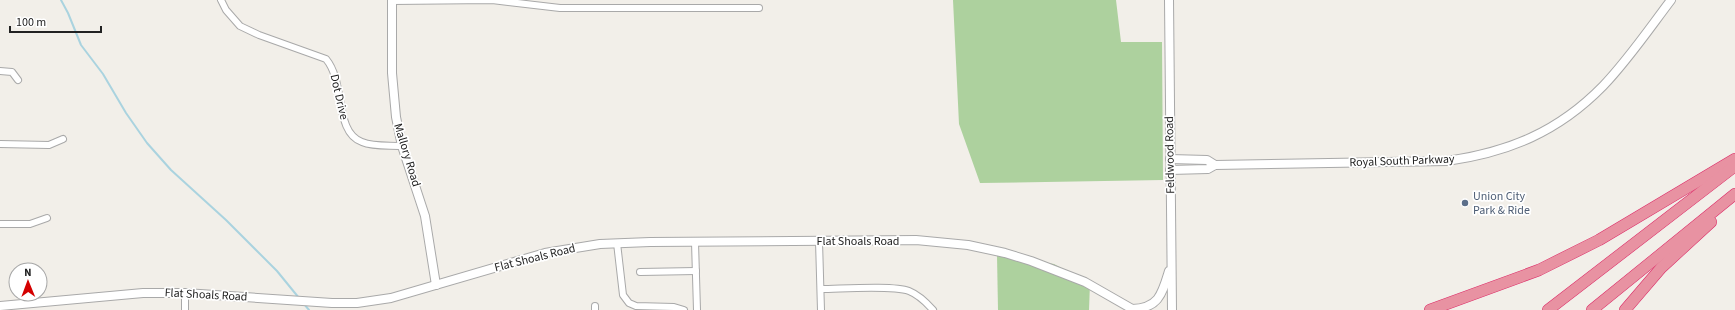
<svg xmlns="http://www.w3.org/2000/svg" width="1735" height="310" viewBox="0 0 1735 310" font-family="'Source Sans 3',sans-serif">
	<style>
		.forest { fill: #add19e }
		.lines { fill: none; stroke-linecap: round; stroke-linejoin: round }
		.stream { stroke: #aad3df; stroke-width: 2 }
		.minor-casing { stroke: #a9a9a9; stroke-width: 8 }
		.tertiary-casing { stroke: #a9a9a9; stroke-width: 10 }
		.motorway-casing { stroke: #dc2a67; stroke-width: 12 }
		.minor { stroke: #fff; stroke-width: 6 }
		.tertiary { stroke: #fff; stroke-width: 8 }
		.motorway { stroke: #e892a2; stroke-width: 11 }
		.service-dot { fill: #5c6f8a; stroke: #fff; stroke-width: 1.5 }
		.labels { text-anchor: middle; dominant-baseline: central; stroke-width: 3.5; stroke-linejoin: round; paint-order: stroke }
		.street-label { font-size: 12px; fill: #222; stroke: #fff }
		.service-label { font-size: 12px; fill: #4e5e75; stroke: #fff; text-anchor: start }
	</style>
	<rect width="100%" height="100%" fill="#f2efe9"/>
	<g class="forest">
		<path d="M953,0H1116L1121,42H1162L1163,180L980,183L959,124Z"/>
		<path d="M997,255L1054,264L1090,283L1089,310H998Z"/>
	</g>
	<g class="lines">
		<g class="stream">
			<path d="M61,0L68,13L81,45L103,74L126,113L147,143L171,170L226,220L277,271L299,298"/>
			<path d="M304,304L309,310"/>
		</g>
		<defs>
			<g id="minor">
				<path d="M221,0L226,10L240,26L259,35L326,59C346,83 334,132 362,142C374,147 389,145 402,146"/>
				<path d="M392,1L492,0L560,8H759"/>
				<path d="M0,71L12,72L18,80"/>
				<path d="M0,144L49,145L63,139"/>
				<path d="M0,224H30L47,218"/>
				<path d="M819,241L821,310"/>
				<path d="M695,242L697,310"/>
				<path d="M617,243L623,295L629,303L636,306L674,307L684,310"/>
				<path d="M640,272L696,271"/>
				<path d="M821,289C840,289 893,285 909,291C919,295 926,302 933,310"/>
				<path d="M595,306V310"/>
				<path d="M185,310V293"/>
			</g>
			<g id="tertiary">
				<path d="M392,0V73L396,117L402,146L425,216L436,285"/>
				<path d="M1169,0L1172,310"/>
				<path d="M1170,159L1207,160L1215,165"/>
				<path d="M1170,170L1208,169L1215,165L1447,161C1509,152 1558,132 1603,86C1628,60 1649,29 1671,0"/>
				<path d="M0,306L143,293H185L332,303H357L391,298L545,253L600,244L650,242L916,240L968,245L1005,253L1031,261L1085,282L1134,310"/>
				<path d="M1132,309C1159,308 1162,294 1169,271"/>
			</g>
			<g id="motorway">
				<path d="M1430,310L1539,270L1599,240L1735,159"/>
				<path d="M1548,310L1735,166"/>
				<path d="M1592,310L1735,194"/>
				<path d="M1625,310L1661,268L1711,222"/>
			</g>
		</defs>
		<use href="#minor" class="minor-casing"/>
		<use href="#tertiary" class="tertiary-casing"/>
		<use href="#motorway" class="motorway-casing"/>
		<use href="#minor" class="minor"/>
		<use href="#tertiary" class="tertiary"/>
		<use href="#motorway" class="motorway"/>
	</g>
	<circle class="service-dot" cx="1465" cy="203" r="4"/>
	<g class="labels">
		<g class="street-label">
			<text transform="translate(339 97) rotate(77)">Dot Drive</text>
			<text transform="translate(407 155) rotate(73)">Mallory Road</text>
			<text transform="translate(1170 155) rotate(-91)">Feldwood Road</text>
			<text transform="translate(1402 161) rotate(-2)">Royal South Parkway</text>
			<text x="858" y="241">Flat Shoals Road</text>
			<text transform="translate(535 258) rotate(-14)">Flat Shoals Road</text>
			<text transform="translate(206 295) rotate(3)">Flat Shoals Road</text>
		</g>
		<g class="service-label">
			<text x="1473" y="196">Union City<tspan x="1473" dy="14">Park &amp; Ride</tspan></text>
		</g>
	</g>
	<g transform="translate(28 282) rotate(359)"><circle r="19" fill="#ffffff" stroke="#a7a7a7"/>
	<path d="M0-3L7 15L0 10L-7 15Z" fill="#d40000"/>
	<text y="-6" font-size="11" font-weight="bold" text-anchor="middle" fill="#222222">N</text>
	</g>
	<path d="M10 26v6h91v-6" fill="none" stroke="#222222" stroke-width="2"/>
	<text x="16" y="26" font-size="12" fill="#222222" stroke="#ffffff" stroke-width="3" paint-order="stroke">100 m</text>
</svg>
